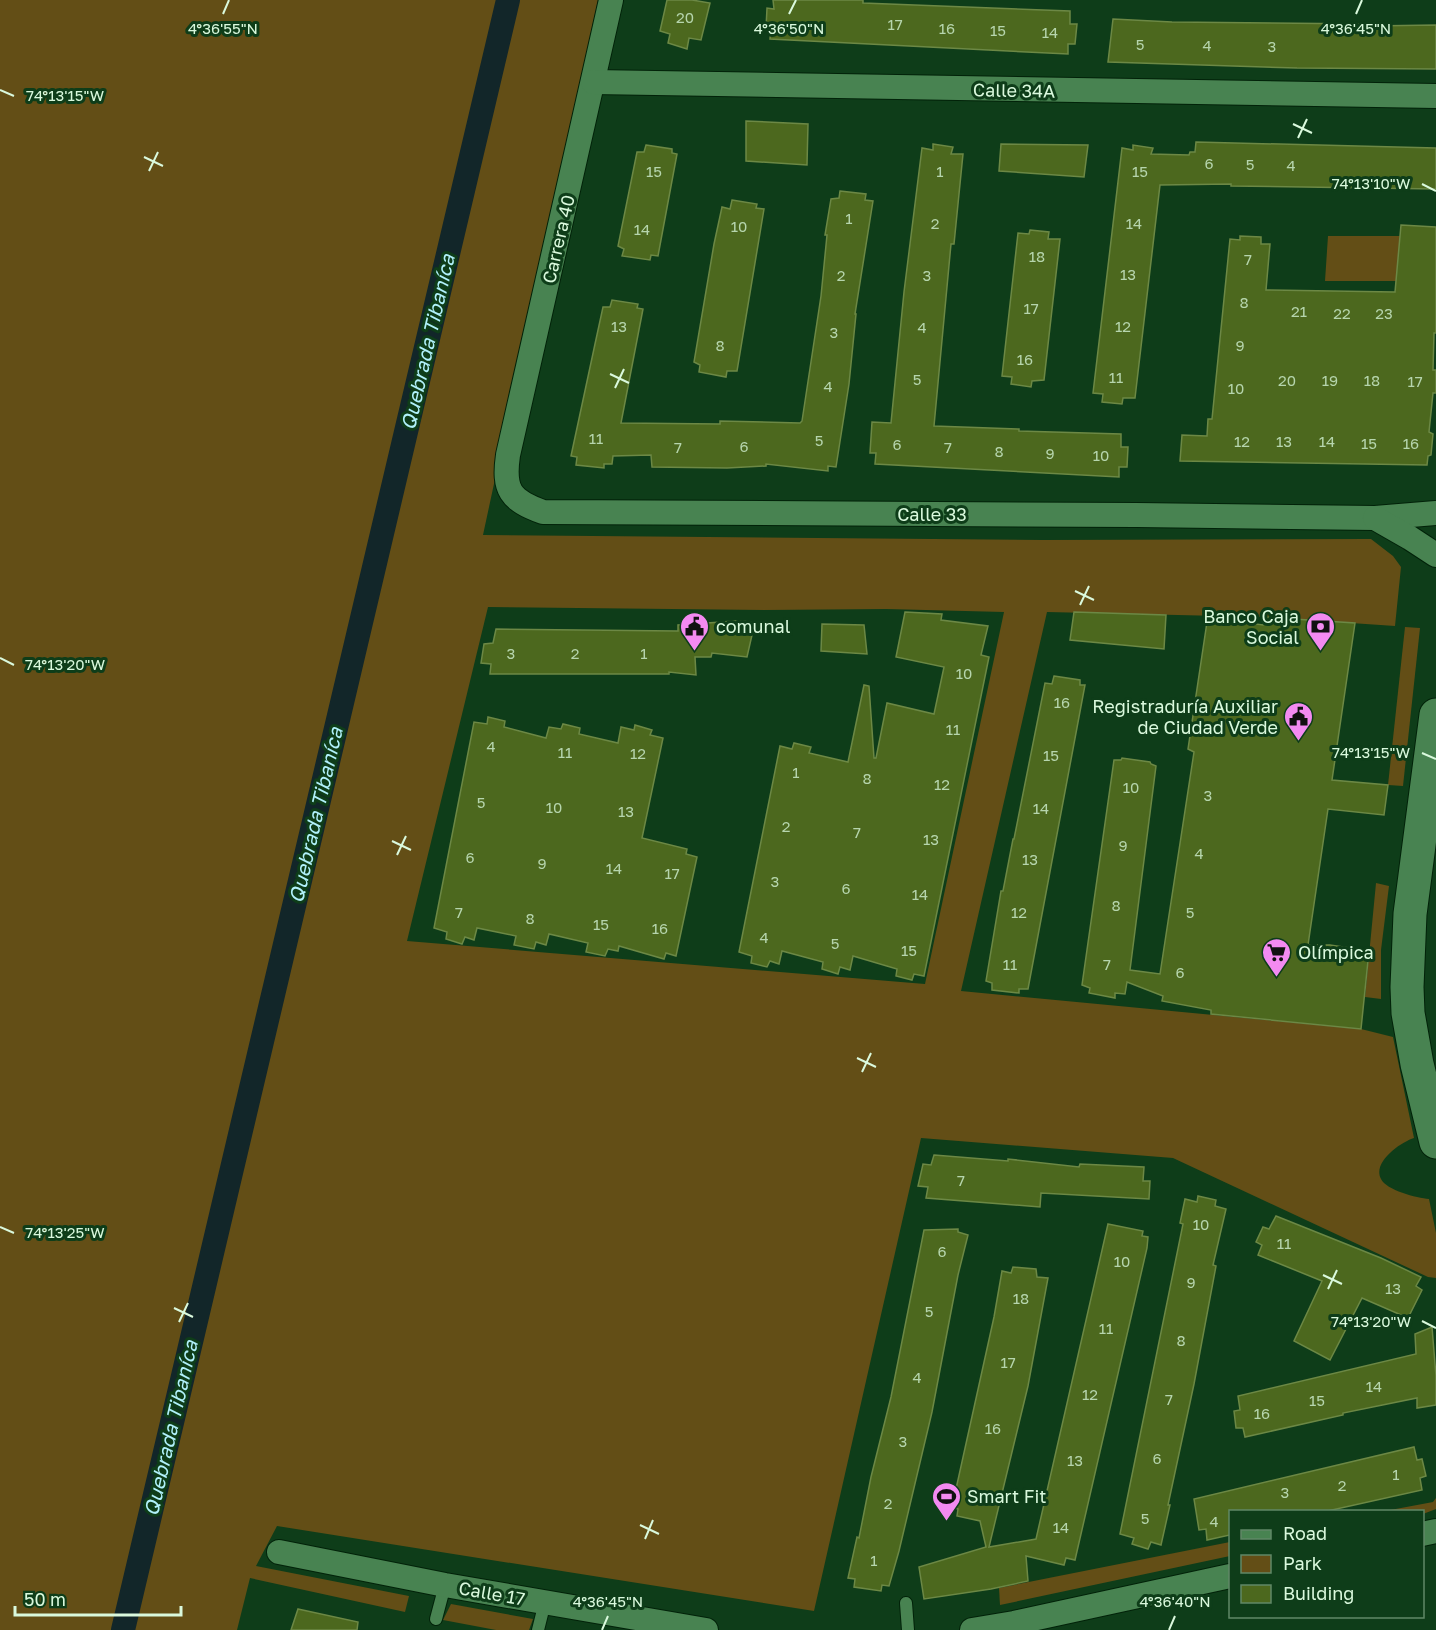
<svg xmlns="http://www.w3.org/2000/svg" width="1436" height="1630" viewBox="0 0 1436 1630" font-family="'Golos Text',sans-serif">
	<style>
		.green { fill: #634e16; fill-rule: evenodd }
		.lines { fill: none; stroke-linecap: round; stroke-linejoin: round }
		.canal { stroke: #122629; stroke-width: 24 }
		.building { fill: #4c681e; stroke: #6c8845; stroke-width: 1.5 }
		.service-casing { stroke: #022209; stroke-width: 14 }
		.minor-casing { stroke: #022209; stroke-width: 26 }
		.secondary-casing { stroke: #022209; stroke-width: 35 }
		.service { stroke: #488351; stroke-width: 12 }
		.minor { stroke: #488351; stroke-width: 24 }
		.secondary { stroke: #488351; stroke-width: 33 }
		.ticks { fill: none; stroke: #daf9dd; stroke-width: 2 }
		.labels { text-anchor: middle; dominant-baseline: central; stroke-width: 6; stroke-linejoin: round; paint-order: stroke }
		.number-label { font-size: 15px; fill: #b6d5ad }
		.street-label { font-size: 18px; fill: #daf9dd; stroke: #0e3d19 }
		.poi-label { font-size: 18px; fill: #daf9dd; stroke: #0e3d19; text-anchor: start }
		.water-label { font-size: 20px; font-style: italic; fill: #b1f1fb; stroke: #0e3d19 }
		.ticks-label { font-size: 15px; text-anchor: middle; fill: #daf9dd; stroke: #0e3d19; stroke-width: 6; stroke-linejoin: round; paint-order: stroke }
	</style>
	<rect width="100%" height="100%" fill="#0e3d19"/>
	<g class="green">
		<path d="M0,0H598L483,535L1043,540L1371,539L1393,556L1401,567L1395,626L1264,617L1047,612L961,991L1361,1029L1393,1037L1414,1138C1401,1142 1372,1162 1381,1179C1386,1190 1417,1198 1429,1199L1436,1233V1278L1428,1277L1173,1158L921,1138L814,1611L277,1526L256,1566L409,1596L405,1612L250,1578L237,1630H0ZM488,607L765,610L886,609L1004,612L925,984L407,941Z"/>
		<path d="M1328,236H1400L1398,260L1420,261L1422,281H1325Z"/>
		<path d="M1405,627L1420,628L1403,786L1388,785Z"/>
		<path d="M1376,883L1389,886L1381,950V999L1365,997Z"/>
		<path d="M1436,1498V1509L1423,1514L1422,1512L1385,1511L1433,1502Z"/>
		<path d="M1230,1542V1556L1000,1605L999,1588Z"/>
		<path d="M451,1604L533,1619L529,1630H496L443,1620Z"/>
	</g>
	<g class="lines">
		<path class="canal" d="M123,1630L508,0"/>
	</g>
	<g class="building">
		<path d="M667,0H692L710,3L701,40L689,38L687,49L668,43L670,34L660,31Z"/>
		<path d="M773,0H863V3L1070,11V24H1077L1075,44H1068V54L770,39L771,28H766L767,8L774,9Z"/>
		<path d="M1113,19L1172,22L1371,24L1370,26L1436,25V69L1297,68L1108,62Z"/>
		<path d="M746,121L808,124L807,165L746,161Z"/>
		<path d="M1196,142L1436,148V189L1231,186V184L1160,185L1135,398H1123L1122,404L1102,402L1103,394L1093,393L1122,148L1133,150V145L1153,148L1151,154L1189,155L1190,152H1195Z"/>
		<path d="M933,144L953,147L951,154H963L954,244H951L934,426L1019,429V431L1121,434V447H1128L1127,467H1119V477L875,464L876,453H870L872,422L891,423L904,292L922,148L933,150Z"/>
		<path d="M1001,144L1088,145L1084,177L999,171Z"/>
		<path d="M646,145L672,149V153L677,154L658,256L651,255L650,260L622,256L624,249L618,246L637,152H644Z"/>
		<path d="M840,191L866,194L865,200L873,201L855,314H856L849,384L836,467L828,466V471L766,464V466L727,468L652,467L651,455L613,456L612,464H604V468L576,465L577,457L571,456L595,344L603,307H610L612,300L638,304L637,308L643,309L621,423L720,424V421L800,423L802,421L821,296L827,235H825L831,199L839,198Z"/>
		<path d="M732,200L757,204L756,208L764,209L737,371H727L726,377L699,372L700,365L694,362L714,244L722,207L730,209Z"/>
		<path d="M1401,225L1436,227V333H1434L1433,370H1436V393H1433L1429,432L1433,434L1431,455L1428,456L1427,465L1180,461L1182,435L1207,436L1208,419H1212L1230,239L1240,240V236L1261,237V244H1270L1266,290L1395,292Z"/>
		<path d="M1030,230L1049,232L1048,239H1060L1044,380L1032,381L1031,387L1011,384L1012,377L1002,376L1018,233L1029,234Z"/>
		<path d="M905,612L942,614L941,620L988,626L981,655L989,657L924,976L914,974L912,980L896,976L897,969L853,956L850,970L840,967L838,974L822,969L823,962L782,951L779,964L770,961L767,967L751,963L752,956L739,952L780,746L792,749L794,743L811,747L809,753L848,762L864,685L869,686L874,758H876L887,703L934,714L944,667L896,657Z"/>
		<path d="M1074,612L1166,615L1164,649L1070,640Z"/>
		<path d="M1264,617L1355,623L1332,780L1388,785L1384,815L1328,809L1308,945H1330L1369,951L1361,1029L1211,1014V1010L1162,1001L1163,996L1127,982L1125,994L1115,993V998L1089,993L1090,988L1082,985L1114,760H1121L1122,758L1150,762L1151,764L1156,766L1130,970L1160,974L1194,752L1188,749L1207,622H1214L1218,619L1263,625Z"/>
		<path d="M736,621L755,622L747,657L712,653L711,657H695L696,675L669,672V674H490L491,664L481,663L484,644L493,643L496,629L678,631V625Z"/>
		<path d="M822,624L864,625L867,654L821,651Z"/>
		<path d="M1054,676L1080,680V685H1085L1028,989H1019V993L992,990V983L986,981L1001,891H1003L1013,839H1014L1045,683L1052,684Z"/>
		<path d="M488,717L505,721L504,727L546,738L549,727L561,729L563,724L580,728L579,734L618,743L621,727L634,730L635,725L652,730L650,735L663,738L642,838L687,849L686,854L697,857L676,956L666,953L664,959L619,946L618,951L608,949L605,956L586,952L588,943L549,934L546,945L536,942L534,949L514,945L516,936L477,928L474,940L465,937L462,944L446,939L447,932L434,928L474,722L487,724Z"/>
		<path d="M934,1155L1008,1161V1159L1079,1167L1080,1164L1144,1167L1143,1181H1150L1149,1199L1041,1193L1040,1207L926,1198L928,1187L918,1186L923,1164L931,1165Z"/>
		<path d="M1198,1196L1216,1200L1215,1206L1226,1209L1213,1265L1216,1266L1194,1384L1168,1505H1170L1161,1545L1151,1542L1148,1549L1132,1544L1134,1538L1120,1534L1183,1224L1180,1223L1185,1199L1197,1202Z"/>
		<path d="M1276,1216L1381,1258L1421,1277L1416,1286L1422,1290L1408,1318L1362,1298L1330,1360L1294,1341L1322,1281L1258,1255L1262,1245L1256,1242L1263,1227L1269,1229Z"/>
		<path d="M1108,1224L1143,1231L1142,1236L1148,1237L1147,1248L1075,1560L1066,1558L1064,1565L1026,1556L1028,1581L991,1589L924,1599L919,1567L986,1547L980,1521L957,1516L958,1509L952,1507L994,1317L1002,1271L1011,1273L1013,1267L1036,1269L1037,1277L1048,1278L1028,1386L989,1547L1036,1539Z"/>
		<path d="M958,1229V1232L968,1235L958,1275L932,1412L899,1551L889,1586L882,1585L881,1591L854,1587L855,1579L848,1578L857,1537L859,1538L871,1477L891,1397L924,1230Z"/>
		<path d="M1432,1327L1436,1376V1405L1417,1408V1398L1343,1413V1415L1245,1437L1243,1428H1236L1234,1411L1240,1410L1238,1396L1416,1354L1415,1334Z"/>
		<path d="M1414,1447L1417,1460L1422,1459L1426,1476L1420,1478L1422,1490L1323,1512H1230V1535L1207,1540L1206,1529L1199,1530L1194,1499Z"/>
		<path d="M298,1609L358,1622L357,1630H291Z"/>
	</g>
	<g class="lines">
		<defs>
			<g id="service">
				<path d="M906,1603L908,1630"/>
				<path d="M436,1619L445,1585"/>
				<path d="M538,1630L545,1602"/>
			</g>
			<g id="minor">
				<path d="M611,0L508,455C503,490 510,500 543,512L1137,515L1375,518L1436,513"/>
				<path d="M593,82L1436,96"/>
				<path d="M1375,518L1410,538L1436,555"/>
				<path d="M1422,1534L1436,1531"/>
				<path d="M279,1552L445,1585L706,1630"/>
				<path d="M972,1630L1014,1623L1230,1576"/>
			</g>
			<path id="secondary" d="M1436,715L1410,914L1407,987L1408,1013L1417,1064L1436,1142"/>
		</defs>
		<use href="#service" class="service-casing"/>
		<use href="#minor" class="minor-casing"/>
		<use href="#secondary" class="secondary-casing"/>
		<use href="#service" class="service"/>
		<use href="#minor" class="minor"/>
		<use href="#secondary" class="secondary"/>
	</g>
	<path class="ticks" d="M223,14L229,0M789,14L796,0M1356,14L1362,0M0,90L14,96M1293,124L1312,133M1298,138L1307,119M144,157L163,166M149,171L158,152M1422,184L1436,191M610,374L629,383M615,388L624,369M1075,591L1094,600M1080,605L1089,586M0,658L14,665M1422,753L1436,759M392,841L411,850M397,855L406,836M857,1058L876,1067M862,1072L871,1053M0,1227L14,1233M1323,1275L1342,1284M1328,1289L1337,1270M174,1308L193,1317M1422,1321L1436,1328M179,1322L188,1303M640,1525L659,1534M645,1539L653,1520M602,1630L608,1616M1169,1630L1175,1616"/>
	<defs>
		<symbol id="civic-pin" viewBox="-11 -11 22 30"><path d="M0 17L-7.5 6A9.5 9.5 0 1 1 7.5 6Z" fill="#f38af1" stroke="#0e3d19"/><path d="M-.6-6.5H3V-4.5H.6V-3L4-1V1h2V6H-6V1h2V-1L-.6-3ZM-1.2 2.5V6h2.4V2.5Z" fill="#111"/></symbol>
		<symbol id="bank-pin" viewBox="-11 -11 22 30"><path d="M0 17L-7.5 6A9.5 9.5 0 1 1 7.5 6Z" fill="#f38af1" stroke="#0e3d19"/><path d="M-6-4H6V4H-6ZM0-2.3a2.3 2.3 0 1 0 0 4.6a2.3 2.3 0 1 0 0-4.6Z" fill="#111"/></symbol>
		<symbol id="supermarket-pin" viewBox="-11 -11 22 30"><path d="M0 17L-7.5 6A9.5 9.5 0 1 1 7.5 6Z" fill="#f38af1" stroke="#0e3d19"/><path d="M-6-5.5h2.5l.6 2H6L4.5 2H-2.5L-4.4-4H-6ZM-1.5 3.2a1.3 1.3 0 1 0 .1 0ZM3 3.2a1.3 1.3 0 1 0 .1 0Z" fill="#111"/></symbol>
		<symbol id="stadium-pin" viewBox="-11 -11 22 30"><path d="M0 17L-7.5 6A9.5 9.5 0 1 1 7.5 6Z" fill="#f38af1" stroke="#0e3d19"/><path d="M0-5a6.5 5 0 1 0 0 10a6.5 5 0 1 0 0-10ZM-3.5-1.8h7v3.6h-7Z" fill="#111"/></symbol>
	</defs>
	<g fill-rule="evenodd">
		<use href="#civic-pin" x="678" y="610" width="33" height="45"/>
		<use href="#bank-pin" x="1304" y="610" width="33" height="45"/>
		<use href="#civic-pin" x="1282" y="700" width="33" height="45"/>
		<use href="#supermarket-pin" x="1260" y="936" width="33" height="45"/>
		<use href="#stadium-pin" x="930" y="1480" width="33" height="45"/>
	</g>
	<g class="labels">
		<g class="number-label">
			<text x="685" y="17">20</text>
			<text x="895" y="24">17</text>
			<text x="947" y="28">16</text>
			<text x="998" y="30">15</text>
			<text x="1050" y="32">14</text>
			<text x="1140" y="44">5</text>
			<text x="1207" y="45">4</text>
			<text x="1272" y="46">3</text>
			<text x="1209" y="163">6</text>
			<text x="1250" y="164">5</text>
			<text x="1291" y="165">4</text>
			<text x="654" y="171">15</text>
			<text x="940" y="171">1</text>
			<text x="1140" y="171">15</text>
			<text x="849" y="218">1</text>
			<text x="935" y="223">2</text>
			<text x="1134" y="223">14</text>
			<text x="739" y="226">10</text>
			<text x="642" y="229">14</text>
			<text x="1037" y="256">18</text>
			<text x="1248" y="259">7</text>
			<text x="1128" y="274">13</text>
			<text x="841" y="275">2</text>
			<text x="927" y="275">3</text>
			<text x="1244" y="302">8</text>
			<text x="1031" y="308">17</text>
			<text x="1299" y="311">21</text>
			<text x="1342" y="313">22</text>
			<text x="1384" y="313">23</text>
			<text x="619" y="326">13</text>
			<text x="1123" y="326">12</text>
			<text x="922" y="327">4</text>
			<text x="834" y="332">3</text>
			<text x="720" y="345">8</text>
			<text x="1240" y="345">9</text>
			<text x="1025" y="359">16</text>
			<text x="1116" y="377">11</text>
			<text x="917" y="379">5</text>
			<text x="1287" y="380">20</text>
			<text x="1330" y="380">19</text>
			<text x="1372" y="380">18</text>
			<text x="1415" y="381">17</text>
			<text x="828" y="386">4</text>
			<text x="1236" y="388">10</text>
			<text x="596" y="438">11</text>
			<text x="819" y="440">5</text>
			<text x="1242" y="441">12</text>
			<text x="1284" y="441">13</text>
			<text x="1327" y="441">14</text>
			<text x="1369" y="443">15</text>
			<text x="1411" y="443">16</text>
			<text x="897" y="444">6</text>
			<text x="744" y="446">6</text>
			<text x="678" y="447">7</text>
			<text x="948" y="447">7</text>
			<text x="999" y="451">8</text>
			<text x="1050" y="453">9</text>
			<text x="1101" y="455">10</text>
			<text x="511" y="653">3</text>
			<text x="575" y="653">2</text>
			<text x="644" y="653">1</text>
			<text x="964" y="673">10</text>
			<text x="1062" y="702">16</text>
			<text x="953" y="729">11</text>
			<text x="491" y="746">4</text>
			<text x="565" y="752">11</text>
			<text x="638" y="753">12</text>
			<text x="1051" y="755">15</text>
			<text x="796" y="772">1</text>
			<text x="867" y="778">8</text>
			<text x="942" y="784">12</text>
			<text x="1131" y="787">10</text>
			<text x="1208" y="795">3</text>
			<text x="481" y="802">5</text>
			<text x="554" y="807">10</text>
			<text x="1041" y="808">14</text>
			<text x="626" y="811">13</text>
			<text x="786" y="826">2</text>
			<text x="857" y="832">7</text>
			<text x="931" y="839">13</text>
			<text x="1123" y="845">9</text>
			<text x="1199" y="853">4</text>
			<text x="470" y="857">6</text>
			<text x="1030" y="859">13</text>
			<text x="542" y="863">9</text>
			<text x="614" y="868">14</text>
			<text x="672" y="873">17</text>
			<text x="775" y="881">3</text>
			<text x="846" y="888">6</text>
			<text x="920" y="894">14</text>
			<text x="1116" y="905">8</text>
			<text x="459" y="912">7</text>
			<text x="1019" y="912">12</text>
			<text x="1190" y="912">5</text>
			<text x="530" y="918">8</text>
			<text x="601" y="924">15</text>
			<text x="660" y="928">16</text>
			<text x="764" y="937">4</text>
			<text x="835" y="943">5</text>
			<text x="909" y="950">15</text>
			<text x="1010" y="964">11</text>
			<text x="1107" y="964">7</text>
			<text x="1180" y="972">6</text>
			<text x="961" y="1180">7</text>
			<text x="1201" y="1224">10</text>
			<text x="1284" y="1243">11</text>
			<text x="942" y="1251">6</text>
			<text x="1122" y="1261">10</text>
			<text x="1191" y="1282">9</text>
			<text x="1393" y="1288">13</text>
			<text x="1021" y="1298">18</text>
			<text x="929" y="1311">5</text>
			<text x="1106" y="1328">11</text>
			<text x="1181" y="1340">8</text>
			<text x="1008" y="1362">17</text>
			<text x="917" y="1377">4</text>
			<text x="1374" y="1386">14</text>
			<text x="1090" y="1394">12</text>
			<text x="1169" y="1399">7</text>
			<text x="1317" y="1400">15</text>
			<text x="1262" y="1413">16</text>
			<text x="993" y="1428">16</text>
			<text x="903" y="1441">3</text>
			<text x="1157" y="1458">6</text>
			<text x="1075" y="1460">13</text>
			<text x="1396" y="1474">1</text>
			<text x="1342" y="1485">2</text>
			<text x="1285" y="1492">3</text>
			<text x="888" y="1503">2</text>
			<text x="1145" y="1518">5</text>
			<text x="1214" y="1521">4</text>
			<text x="1061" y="1527">14</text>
			<text x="874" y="1560">1</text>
		</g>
		<g class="street-label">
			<text transform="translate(1014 90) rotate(1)">Calle 34A</text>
			<text transform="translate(558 239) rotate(-77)">Carrera 40</text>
			<text x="932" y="514">Calle 33</text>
			<text transform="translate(492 1593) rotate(10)">Calle 17</text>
		</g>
		<g class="poi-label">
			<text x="1299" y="616" text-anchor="end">Banco Caja<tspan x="1299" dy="21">Social</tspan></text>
			<text x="716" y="626">comunal</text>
			<text x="1278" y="706" text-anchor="end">Registraduría Auxiliar<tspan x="1278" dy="21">de Ciudad Verde</tspan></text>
			<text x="1298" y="952">Olímpica</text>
			<text x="967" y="1496">Smart Fit</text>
		</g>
		<g class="water-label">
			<text transform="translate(427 342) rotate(-77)">Quebrada Tibaníca</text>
			<text transform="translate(315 815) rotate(-77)">Quebrada Tibaníca</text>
			<text transform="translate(170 1428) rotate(-77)">Quebrada Tibaníca</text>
		</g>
	</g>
	<g class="ticks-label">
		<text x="223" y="34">4°36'55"N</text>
		<text x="789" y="34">4°36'50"N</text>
		<text x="1356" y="34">4°36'45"N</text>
		<text x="65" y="101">74°13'15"W</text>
		<text x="1371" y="189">74°13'10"W</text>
		<text x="65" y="670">74°13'20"W</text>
		<text x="1371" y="758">74°13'15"W</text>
		<text x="65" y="1238">74°13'25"W</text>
		<text x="1371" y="1327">74°13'20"W</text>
		<text x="608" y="1607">4°36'45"N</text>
		<text x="1175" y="1607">4°36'40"N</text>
	</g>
	<rect x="1229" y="1510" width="195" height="108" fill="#0e3d19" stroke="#608867" stroke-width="1.5"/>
	<rect x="1241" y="1530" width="30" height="9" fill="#488351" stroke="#608867" stroke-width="1.5"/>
	<text x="1283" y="1540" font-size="18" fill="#daf9dd">Road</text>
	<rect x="1241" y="1555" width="30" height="18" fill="#634e16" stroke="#608867" stroke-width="1.5"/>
	<text x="1283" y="1570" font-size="18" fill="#daf9dd">Park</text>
	<rect x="1241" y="1585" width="30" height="18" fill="#4c681e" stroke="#608867" stroke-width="1.5"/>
	<text x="1283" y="1600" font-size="18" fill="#daf9dd">Building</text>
	<path d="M15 1606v9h166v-9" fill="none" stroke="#daf9dd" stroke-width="3"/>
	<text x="24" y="1606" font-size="18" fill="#daf9dd" stroke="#0e3d19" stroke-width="4.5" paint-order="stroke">50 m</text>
</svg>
